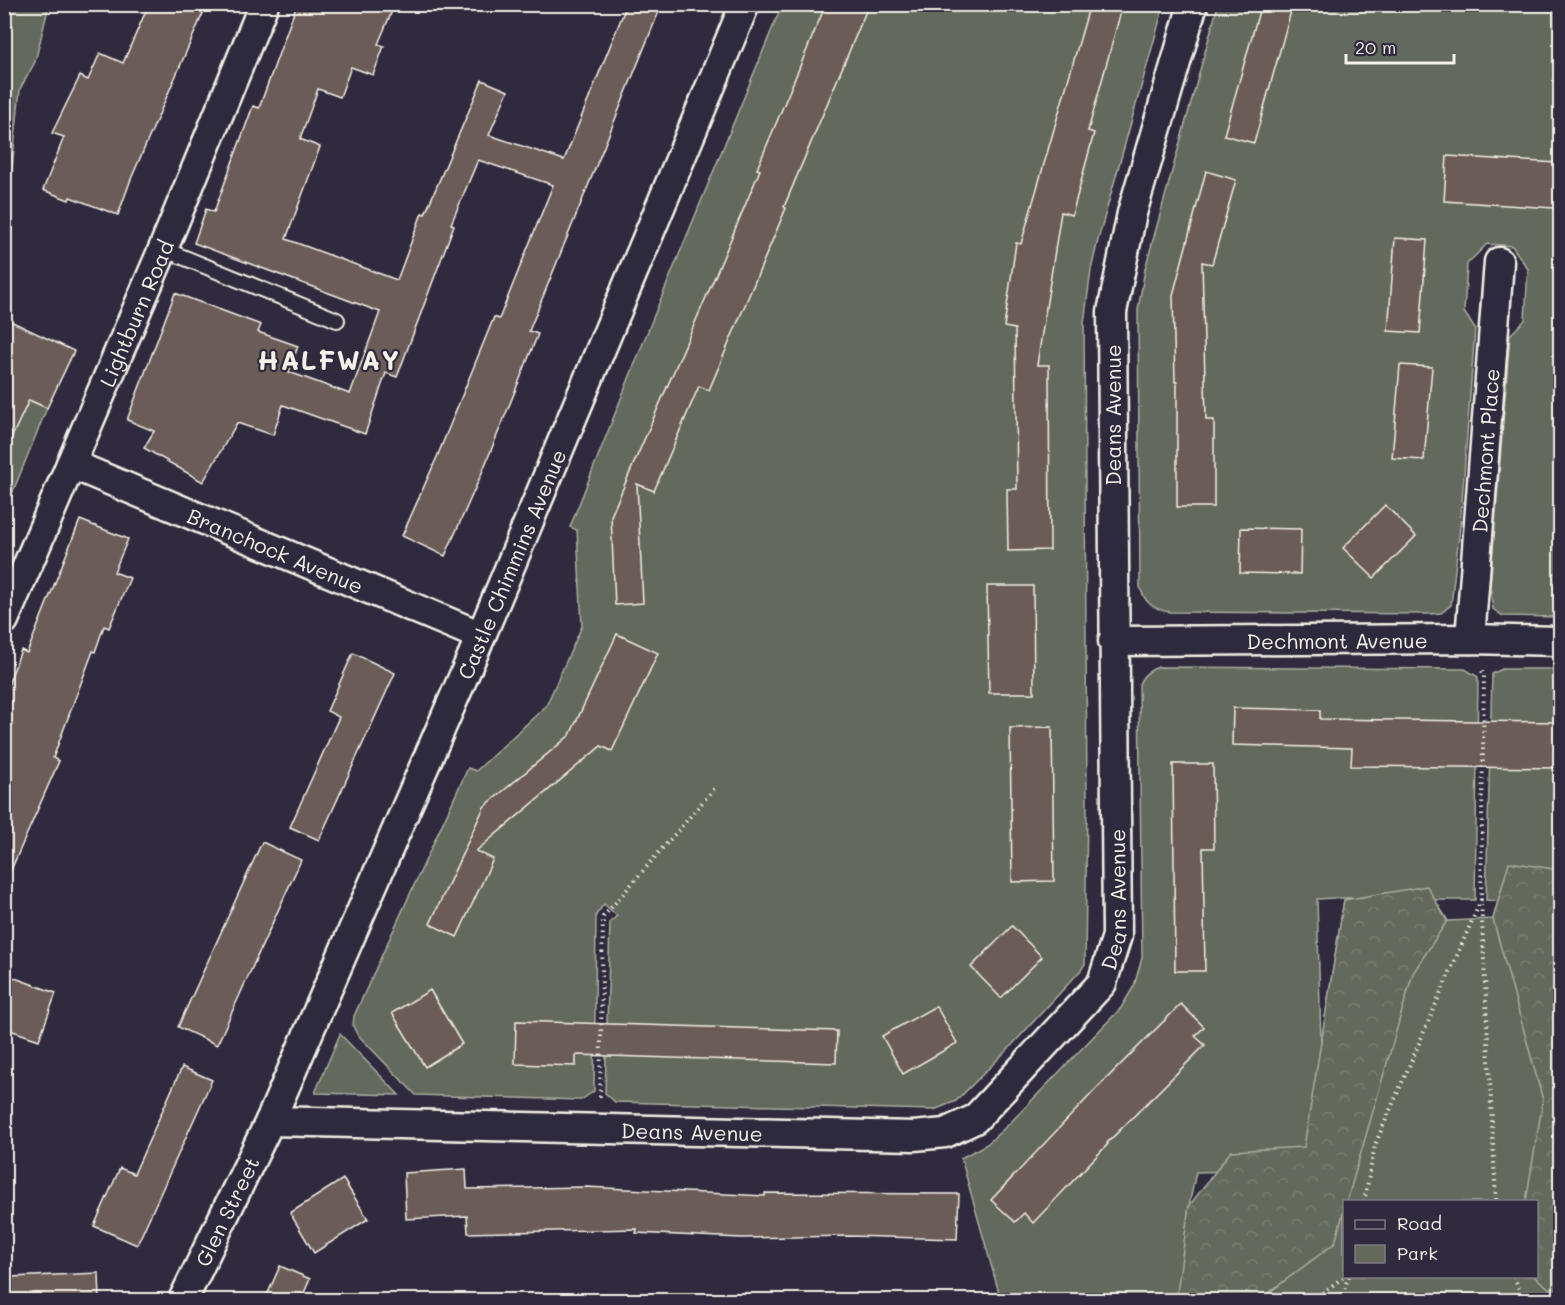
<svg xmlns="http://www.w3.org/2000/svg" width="1565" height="1305" viewBox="0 0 1565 1305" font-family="Mali,sans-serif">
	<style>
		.green { fill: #64695b; stroke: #acada2; stroke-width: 1.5; fill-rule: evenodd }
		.forest { fill: url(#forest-crowns); stroke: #acada2; stroke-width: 1.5 }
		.building { fill: #6c5c59; stroke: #f4f1e8; stroke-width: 1.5 }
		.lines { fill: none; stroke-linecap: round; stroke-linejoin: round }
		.lane-casing { stroke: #f4f1e8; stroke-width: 18 }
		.street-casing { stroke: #f4f1e8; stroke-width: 33 }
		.path { stroke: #f4f1e8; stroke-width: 4; stroke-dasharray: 1.5 4.5; stroke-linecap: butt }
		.lane { stroke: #2f2a3d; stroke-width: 14 }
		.street { stroke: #2f2a3d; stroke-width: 28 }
		.labels { text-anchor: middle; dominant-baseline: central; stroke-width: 4.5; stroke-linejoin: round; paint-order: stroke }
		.street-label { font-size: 21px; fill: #f4f1e8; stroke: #2f2a3d }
		.district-label { font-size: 27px; font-weight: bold; letter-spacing: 1.5px; fill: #f4f1e8; stroke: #2f2a3d }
	</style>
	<defs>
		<pattern id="forest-crowns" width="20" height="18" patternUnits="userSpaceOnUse" patternTransform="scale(1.5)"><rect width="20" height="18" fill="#64695b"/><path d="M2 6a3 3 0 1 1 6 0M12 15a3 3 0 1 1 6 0" fill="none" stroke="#7b7f73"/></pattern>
	</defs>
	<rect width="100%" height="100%" fill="#2f2a3d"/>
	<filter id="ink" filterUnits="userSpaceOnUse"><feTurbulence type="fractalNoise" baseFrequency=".0167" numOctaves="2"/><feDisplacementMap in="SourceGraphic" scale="12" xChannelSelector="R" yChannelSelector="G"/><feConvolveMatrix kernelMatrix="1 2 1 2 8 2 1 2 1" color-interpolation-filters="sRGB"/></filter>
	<g filter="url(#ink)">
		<g class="green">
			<path d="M5,4L49,5L35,62L20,89L5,238Z"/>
			<path d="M782,5H1164L1098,240L1091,270L1084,323L1087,804L1085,964L1081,970L1011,1046L956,1101L934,1110L615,1102L605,1093L610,922L617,916L604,904L596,915L594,1091L581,1100L416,1095L357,1034L353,1026L354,1016L468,768L476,771L546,706L582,626L577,530L570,527L653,318Z"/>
			<path d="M1218,5H1560V617L1503,616L1493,609L1490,587L1510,335L1525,320L1528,269L1512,246L1487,244L1467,264L1464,312L1475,329L1460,527L1451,605L1441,613L1430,614L1170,612C1153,609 1144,603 1140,586L1138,310L1145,269Z"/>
			<path d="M29,400L47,408L5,511V422L20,419Z"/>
			<path d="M1159,667L1465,669L1478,677L1475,900H1435L1448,921L1493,919L1498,901L1486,900L1492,674L1502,669H1560V1300H1001L961,1158L987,1144L1009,1124L1121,1008L1134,986L1142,958L1139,685C1142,675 1149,670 1159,667ZM1334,898H1352L1344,900L1321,1043L1317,899ZM1282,1170L1180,1275L1189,1206L1196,1172ZM1344,1202H1536V1276H1344Z"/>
			<path d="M340,1034L399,1095L315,1093Z"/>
		</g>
		<g class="forest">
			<path d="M1509,862L1560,870V1297L1535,1277L1536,1202L1526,1201L1543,1100L1493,919Z"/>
			<path d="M1427,886L1447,921L1413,973L1347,1201L1344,1202V1210L1335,1243L1259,1300H1176L1189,1206L1231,1151L1304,1147L1344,900Z"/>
		</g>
		<g class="building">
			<path d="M149,4H207L131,179L118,215L70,197L69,200L43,190L64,137L52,133L80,76L88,80L100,53L123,63Z"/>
			<path d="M297,4H395L378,44L384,46L373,75L351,67L340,97L318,89L300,139L320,147L286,239L397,280L422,213L425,214L482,80L508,91L489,135L564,160L627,4H662L529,331L538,334L526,364L481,475L445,556L402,536L437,457L494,317L499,319L553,185L478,160L451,224L454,225L397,377L386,373L365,434L283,405L273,435L237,423L203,482L144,448L154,431L127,420L175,293L261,325L258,332L298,346L289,372L350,394L380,312L194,243L206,209L214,212L253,106L259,108Z"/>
			<path d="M826,4H869L784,207L786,208L709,390L699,386L654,491L637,484L643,603L615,605L611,516L717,272L760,170L757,169Z"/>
			<path d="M1090,4H1123L1088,131L1094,133L1072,215L1061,212L1037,365H1049L1050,550L1008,551L1007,489H1017L1015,329L1004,327L1016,243L1021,244Z"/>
			<path d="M1261,4H1293L1254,143L1224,135Z"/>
			<path d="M1447,156L1557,163L1554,208L1444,201Z"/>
			<path d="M1206,171L1236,180L1212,264L1202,262L1206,420H1214V507H1177V382H1175L1173,295Z"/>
			<path d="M1395,238L1427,240L1420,333L1388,331Z"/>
			<path d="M4,318L74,351L47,408L29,400L4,454Z"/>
			<path d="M1400,365L1432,367L1424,460L1392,458Z"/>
			<path d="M1385,505L1416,536L1374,578L1343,548Z"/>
			<path d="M80,520L128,539L114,572L130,578L109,628L104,626L95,652L93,651L53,758L59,761L4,886V696L21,650L27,653Z"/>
			<path d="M1241,528L1301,529L1300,574L1240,573Z"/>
			<path d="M987,586H1033L1034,693H989Z"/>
			<path d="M617,634L658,653L612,751L601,746L476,851L493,859L457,937L430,924L484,807L570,735Z"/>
			<path d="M353,653L395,673L319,840L290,827L339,717L327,711Z"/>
			<path d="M1233,708L1320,710V719L1560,722V768L1351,766L1352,748L1232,745Z"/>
			<path d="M1052,727L1054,881L1012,882L1010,728Z"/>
			<path d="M1173,764H1213L1214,848H1203L1205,971H1175Z"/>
			<path d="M262,842L301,860L217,1045L178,1027Z"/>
			<path d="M1012,926L1042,957L1001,998L971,967Z"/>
			<path d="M4,974L56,993L39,1040L4,1028Z"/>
			<path d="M430,990L462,1044L425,1067L392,1013Z"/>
			<path d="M1181,1004L1204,1027L1195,1036L1205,1045L1107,1143L1108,1144L1033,1223L1024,1213L1015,1222L991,1200L1096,1089Z"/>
			<path d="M936,1006L957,1043L903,1074L882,1036Z"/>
			<path d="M516,1021L837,1031L836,1063L576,1055V1066L515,1064Z"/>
			<path d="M182,1067L212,1080L137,1245L94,1226L120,1168L134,1174Z"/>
			<path d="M466,1169L467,1189L586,1187L765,1196V1193L959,1194L957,1239L849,1236L741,1238L636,1233L637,1229L468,1233L467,1216L406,1219L404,1173Z"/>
			<path d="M343,1179L368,1219L314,1253L290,1213Z"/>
			<path d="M280,1266L310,1279L301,1300H265Z"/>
			<path d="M99,1273L100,1300H11V1277Z"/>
		</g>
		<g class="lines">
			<defs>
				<path id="lane" d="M163,249L337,320"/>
				<g id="street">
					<path id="s1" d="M71,464L481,636"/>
					<path id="s2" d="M4,620L163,249L264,4"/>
					<path id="s3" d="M1470,639L1499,262"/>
					<path id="s4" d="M1113,641L1470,639L1560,641"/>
					<path id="s5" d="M270,1121L914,1136L945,1133L975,1119L1102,983L1117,936L1112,312L1132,213L1193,4"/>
					<path id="s6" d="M183,1300L270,1121L481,636L745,4"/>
				</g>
			</defs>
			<use href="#lane" class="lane-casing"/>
			<use href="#street" class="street-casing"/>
			<g class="path">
				<path d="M1482,671L1484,675L1481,900L1496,1202"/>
				<path d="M600,1097L603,917L714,789"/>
				<path d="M1364,1202L1375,1145L1481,900"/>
				<path d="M1514,1276L1523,1300"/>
				<path d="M1313,1300L1345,1276"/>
				<path d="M1340,1300L1349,1276"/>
			</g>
			<use href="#lane" class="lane"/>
			<use href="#street" class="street"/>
		</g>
	</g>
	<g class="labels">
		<g class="street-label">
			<text stroke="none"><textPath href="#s2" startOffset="334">Lightburn Road</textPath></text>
			<text transform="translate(1112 415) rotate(-90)">Deans Avenue</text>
			<text stroke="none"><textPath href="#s3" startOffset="189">Dechmont Place</textPath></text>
			<text stroke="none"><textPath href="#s1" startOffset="222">Branchock Avenue</textPath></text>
			<text stroke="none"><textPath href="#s6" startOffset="806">Castle Chimmins Avenue</textPath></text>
			<text stroke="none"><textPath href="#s4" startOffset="224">Dechmont Avenue</textPath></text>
			<text stroke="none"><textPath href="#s5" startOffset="980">Deans Avenue</textPath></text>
			<text stroke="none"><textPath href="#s5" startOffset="422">Deans Avenue</textPath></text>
			<text stroke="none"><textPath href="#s6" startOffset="99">Glen Street</textPath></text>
		</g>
		<g class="district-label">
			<text x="329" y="359">HALFWAY</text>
		</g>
	</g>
	<rect width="1565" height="1305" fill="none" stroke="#2f2a3d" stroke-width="24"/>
	<rect x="12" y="12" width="1541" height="1281" fill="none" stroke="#f4f1e8" stroke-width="2" filter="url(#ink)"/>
	<rect x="1343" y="1200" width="195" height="78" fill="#2f2a3d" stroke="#7e7a81" stroke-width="1.5"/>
	<rect x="1355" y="1220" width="30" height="9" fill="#2f2a3d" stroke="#7e7a81" stroke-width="1.5"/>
	<text x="1397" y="1230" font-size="18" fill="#f4f1e8">Road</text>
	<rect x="1355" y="1245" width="30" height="18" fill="#64695b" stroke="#7e7a81" stroke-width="1.5"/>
	<text x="1397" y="1260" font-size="18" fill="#f4f1e8">Park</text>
	<path d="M1346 54v9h108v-9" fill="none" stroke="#f4f1e8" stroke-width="3"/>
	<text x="1355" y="54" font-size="18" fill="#f4f1e8" stroke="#2f2a3d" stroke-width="4.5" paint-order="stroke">20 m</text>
</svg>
